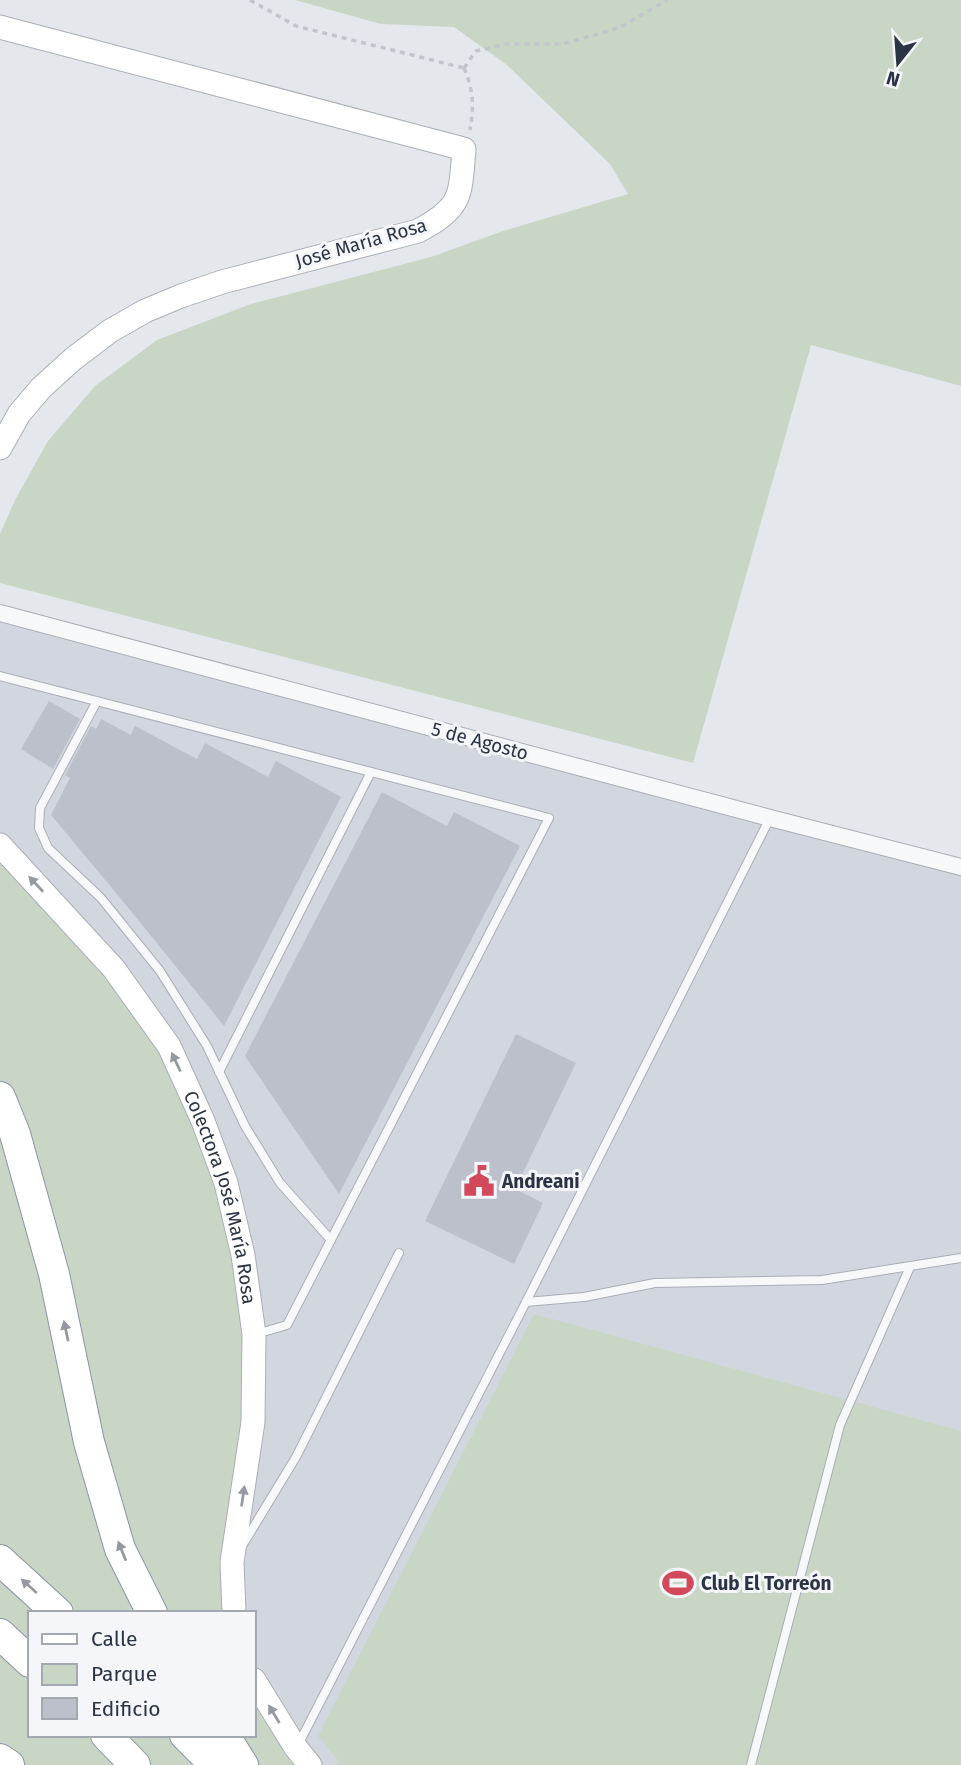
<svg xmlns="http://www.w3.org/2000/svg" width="961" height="1765" viewBox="0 0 961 1765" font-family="'Fira Sans',sans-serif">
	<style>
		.built { fill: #d2d6de }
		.green { fill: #c9d6c5 }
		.building { fill: #bbc0ca }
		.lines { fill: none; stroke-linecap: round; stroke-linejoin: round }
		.lane-casing { stroke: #a9aeb7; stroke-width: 10 }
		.street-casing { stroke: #a9aeb7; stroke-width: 18 }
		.secondary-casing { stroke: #a9aeb7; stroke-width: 25 }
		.highway-casing { stroke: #8b94a3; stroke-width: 32 }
		.path { stroke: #c2c5cb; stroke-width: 3.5; stroke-dasharray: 5 5; stroke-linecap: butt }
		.lane { stroke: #f7f8fa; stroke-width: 8 }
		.street { stroke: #f7f8fa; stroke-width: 16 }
		.secondary { stroke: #fff; stroke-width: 23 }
		.highway { stroke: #fff; stroke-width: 30 }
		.oneway { fill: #959aa2 }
		.labels { text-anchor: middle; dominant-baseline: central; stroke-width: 6; stroke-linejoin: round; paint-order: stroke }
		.street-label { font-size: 19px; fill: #2b3445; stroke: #f4f6f9 }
		.poi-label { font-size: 19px; font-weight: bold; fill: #2b3445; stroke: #f4f6f9; text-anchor: start }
	</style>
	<rect width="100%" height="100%" fill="#e4e7ec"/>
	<path class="built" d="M0,613L961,867V1765H310L254,1680V1613H234L0,845Z"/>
	<g class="green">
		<path d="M295,0H961V386L811,345L693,763L0,583V534L15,500L48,441L95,386L157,340L251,304L431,257L503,231L628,194L610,164L507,65L454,27L381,24Z"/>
		<path d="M0,845L114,969L203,1121L254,1334L234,1613H30V1735H254V1680L310,1765H0Z"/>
		<path d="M534,1314L961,1431V1765H338L339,1762L318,1736Z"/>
	</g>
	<g class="building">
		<path d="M49,701L80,719L53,769L21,749Z"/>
		<path d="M101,719L131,735L135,726L197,759L205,743L268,777L276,761L341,797L224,1026L126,905L51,815L70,778L65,775L91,726L96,729Z"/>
		<path d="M382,792L447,826L454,812L520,846L339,1194L245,1056Z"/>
		<path d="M516,1034L576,1063L515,1189L543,1203L514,1264L425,1221Z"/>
	</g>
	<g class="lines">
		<defs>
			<g id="lane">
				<path d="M0,676L549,818L287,1325L256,1334"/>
				<path d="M97,701L40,808L39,828L48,848L101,898L160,971L207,1046L245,1126L280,1183L331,1240"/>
				<path d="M219,1072L371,772"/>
				<path d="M526,1302L584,1297L655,1283L822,1280L961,1258"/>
				<path d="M242,1546L296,1457L399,1253"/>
				<path d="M298,1745L526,1302L770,818"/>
				<path d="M751,1765L840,1425L910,1267"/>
			</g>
			<path id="street" d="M0,613L770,818L961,867"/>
			<g id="secondary">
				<path d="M0,27L464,149C460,196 463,207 418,231L222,282L181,296L145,311L110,331L73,359L41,388L19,414L0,448"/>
				<path id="s1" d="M0,845L114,969L169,1046L203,1121L226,1183L243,1255L254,1334L253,1422L232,1562L234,1613"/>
				<path d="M254,1680L296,1748L310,1765"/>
			</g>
			<g id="highway">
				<path d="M0,1097L15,1134L54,1274L89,1442L120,1549L152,1613"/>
				<path d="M0,1560L58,1613"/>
				<path d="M0,1634L30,1662"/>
				<path d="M106,1735L135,1765"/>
				<path d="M185,1735L215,1765"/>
				<path d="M224,1735L243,1765"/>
				<path d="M0,1759L9,1765"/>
			</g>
		</defs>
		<use href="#lane" class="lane-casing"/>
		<use href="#street" class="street-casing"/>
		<use href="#secondary" class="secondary-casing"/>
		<use href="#highway" class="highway-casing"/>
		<g class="path">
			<path d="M250,0L296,26L464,68"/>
			<path d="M464,68L476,51L507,44H563L619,28L667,0"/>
			<path d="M464,68C474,92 474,106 470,130"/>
		</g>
		<use href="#lane" class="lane"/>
		<use href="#street" class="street"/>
		<use href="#secondary" class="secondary"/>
		<use href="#highway" class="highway"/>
	</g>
	<defs><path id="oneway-solid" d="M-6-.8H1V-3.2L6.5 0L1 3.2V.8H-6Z" transform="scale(1.75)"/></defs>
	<g class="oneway">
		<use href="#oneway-solid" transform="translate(36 884) rotate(-133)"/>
		<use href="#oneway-solid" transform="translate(176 1062) rotate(-115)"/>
		<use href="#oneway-solid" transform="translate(66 1331) rotate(-102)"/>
		<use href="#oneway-solid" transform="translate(243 1496) rotate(-82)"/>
		<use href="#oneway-solid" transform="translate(122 1551) rotate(-112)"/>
		<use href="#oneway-solid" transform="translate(29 1586) rotate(-138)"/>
		<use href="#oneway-solid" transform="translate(274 1714) rotate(-121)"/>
	</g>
	<defs>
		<symbol id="civic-bare" viewBox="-9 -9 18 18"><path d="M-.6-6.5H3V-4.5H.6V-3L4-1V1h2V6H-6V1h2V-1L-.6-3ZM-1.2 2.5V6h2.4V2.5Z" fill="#d1495b" stroke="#f4f6f9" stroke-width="2.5" paint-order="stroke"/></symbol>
		<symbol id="stadium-bare" viewBox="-9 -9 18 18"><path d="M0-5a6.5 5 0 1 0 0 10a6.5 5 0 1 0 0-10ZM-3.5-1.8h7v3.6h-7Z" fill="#d1495b" stroke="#f4f6f9" stroke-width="2.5" paint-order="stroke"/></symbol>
	</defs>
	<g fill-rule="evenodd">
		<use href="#civic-bare" x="457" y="1159" width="44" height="44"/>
		<use href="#stadium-bare" x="656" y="1561" width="44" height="44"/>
	</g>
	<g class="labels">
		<g class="street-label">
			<text transform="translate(361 243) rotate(-16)">José María Rosa</text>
			<text transform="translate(480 741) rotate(15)">5 de Agosto</text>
			<text stroke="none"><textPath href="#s1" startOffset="424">Colectora José María Rosa</textPath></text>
		</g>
		<g class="poi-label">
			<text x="502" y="1181">Andreani</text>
			<text x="701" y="1583">Club El Torreón</text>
		</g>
	</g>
	<rect x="28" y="1611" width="228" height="126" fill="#f4f6f9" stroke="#a4a8b1" stroke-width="2"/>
	<rect x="42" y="1634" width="35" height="10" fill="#ffffff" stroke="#a4a8b1" stroke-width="2"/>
	<text x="91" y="1646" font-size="21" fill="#2b3445">Calle</text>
	<rect x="42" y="1664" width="35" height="21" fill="#c9d6c5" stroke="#a4a8b1" stroke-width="2"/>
	<text x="91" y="1681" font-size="21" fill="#2b3445">Parque</text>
	<rect x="42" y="1698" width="35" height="21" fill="#bbc0ca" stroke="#a4a8b1" stroke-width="2"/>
	<text x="91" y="1716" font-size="21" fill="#2b3445">Edificio</text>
	<g transform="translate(898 63) rotate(197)" stroke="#f4f6f9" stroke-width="5" paint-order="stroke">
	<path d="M0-5L12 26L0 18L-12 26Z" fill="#2b3445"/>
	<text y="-10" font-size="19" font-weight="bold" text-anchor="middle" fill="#2b3445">N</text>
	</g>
</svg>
